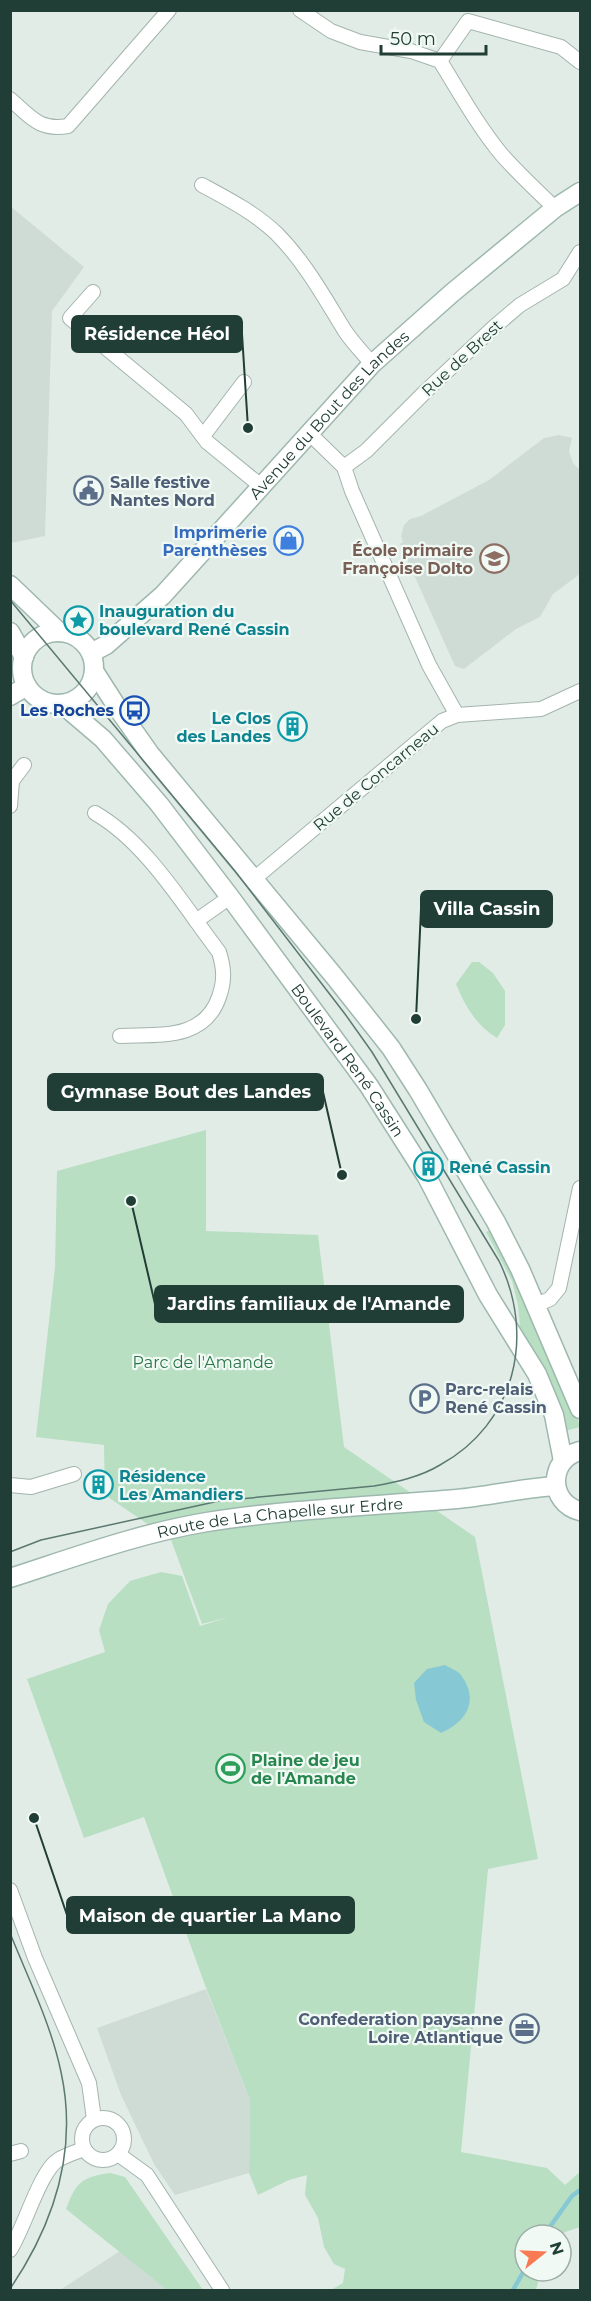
<svg xmlns="http://www.w3.org/2000/svg" width="591" height="2301" viewBox="0 0 591 2301" font-family="Montserrat,sans-serif">
	<style>
		.built { fill: #cfdcd6 }
		.green { fill: #b8dfc2 }
		.water { fill: #86c9d4 }
		.lines { fill: none; stroke-linecap: round; stroke-linejoin: round }
		.stream { stroke: #86c9d4; stroke-width: 4.5 }
		.street-casing { stroke: #a3b4ae; stroke-width: 16 }
		.secondary-casing { stroke: #9eb8af; stroke-width: 21 }
		.street { stroke: #fff; stroke-width: 14 }
		.secondary { stroke: #fff; stroke-width: 18 }
		.tram { stroke: #5b7971; stroke-width: 1.5 }
		.labels { text-anchor: middle; dominant-baseline: central; stroke-width: 4.5; stroke-linejoin: round; paint-order: stroke }
		.street-label { font-size: 16px; fill: #203e35; stroke: #f1f9f5 }
		.service-label { font-size: 16px; font-weight: bold; fill: #4e5e75; stroke: #f1f9f5; text-anchor: start }
		.shop-label { font-size: 16px; font-weight: bold; fill: #366cbe; stroke: #f1f9f5; text-anchor: end }
		.education-label { font-size: 16px; font-weight: bold; fill: #785e54; stroke: #f1f9f5; text-anchor: end }
		.culture-label { font-size: 16px; font-weight: bold; fill: #0d838f; stroke: #f1f9f5; text-anchor: start }
		.transit-label { font-size: 16px; font-weight: bold; fill: #164399; stroke: #f1f9f5; text-anchor: end }
		.park-label { font-size: 16px; fill: #287746; stroke: #f1f9f5 }
		.leisure-label { font-size: 16px; font-weight: bold; fill: #27864d; stroke: #f1f9f5; text-anchor: start }
		.leader { fill: none; stroke: #203e35; stroke-width: 2 }
		.callout-dot { fill: #203e35; stroke: #f1f9f5; stroke-width: 2 }
		.callout { fill: #203e35; stroke: #203e35; stroke-width: 2 }
		.callout-label { font-size: 18px; text-anchor: middle; font-weight: bold; fill: #fff }
	</style>
	<rect width="100%" height="100%" fill="#e1ece7"/>
	<g class="built">
		<path d="M10,206L84,267L52,311L45,536L11,543Z"/>
		<path d="M559,435L572,438L569,451L573,463L580,470V574L553,594L540,617L516,629L464,669L455,666L400,544L403,542L401,536L404,525L410,519L421,516L489,480L544,438Z"/>
		<path d="M206,1989L250,2100L249,2173L175,2195L154,2164L121,2095L97,2028Z"/>
		<path d="M120,2251L167,2290H60Z"/>
	</g>
	<g class="green">
		<path d="M472,962H479L493,973L505,991V1025L497,1038C476,1025 465,1006 456,984Z"/>
		<path d="M206,1130V1231L318,1235L344,1447L475,1537L538,1859L488,1869L461,2152L547,2168L565,2185L580,2172V2227L557,2235H525V2271H541L536,2290H331L343,2283L345,2269L334,2264L324,2247L318,2218L305,2195L307,2175L289,2180L258,2195L249,2173L250,2100L205,1985L144,1817L84,1838L27,1679L105,1652L99,1630L108,1604L130,1581L161,1572L182,1576L200,1626L229,1617L202,1624L171,1540L105,1495L104,1445L36,1437L55,1268L57,1171Z"/>
		<path d="M494,1228L573,1404L580,1427L565,1431L521,1337L518,1305L512,1281L486,1232Z"/>
		<path d="M110,2173L125,2177L203,2290H167L66,2209C76,2182 82,2177 110,2173Z"/>
	</g>
	<path class="water" d="M445,1665C450,1668 458,1671 461,1675C480,1701 466,1722 441,1733L424,1722L416,1700L414,1683L427,1669Z"/>
	<g class="lines">
		<g class="stream">
			<path d="M544,2235L572,2196L580,2190"/>
			<path d="M513,2290L525,2269"/>
		</g>
		<defs>
			<g id="street">
				<path d="M300,10L331,31L360,42L411,51L440,61C460,93 478,126 502,155C519,174 537,191 555,208"/>
				<path d="M440,61L468,21L561,47L580,62"/>
				<path d="M10,99C31,117 39,131 68,126L169,10"/>
				<path d="M202,185C228,199 255,213 276,233C305,262 324,297 345,331C353,343 363,353 372,364"/>
				<path d="M93,292L70,318L186,414L207,442L261,486"/>
				<path d="M309,433L344,467L352,491L429,665L457,715"/>
				<path d="M203,436L244,382"/>
				<path d="M344,467L366,451L426,391L494,327L520,305L563,279L580,252"/>
				<path d="M10,806L12,781L24,765"/>
				<path d="M95,813C147,843 183,905 219,952C224,968 225,980 219,997C204,1041 158,1034 120,1036"/>
				<path d="M254,879L442,721L457,715L541,709L580,691"/>
				<path d="M196,921L230,897"/>
				<path d="M536,1305L550,1299L559,1288L580,1188"/>
				<path d="M10,1485L31,1487L74,1474"/>
				<path d="M10,1890L35,1958L89,2083L94,2119"/>
				<circle cx="103" cy="2139" r="21"/>
				<path d="M10,2154L21,2151"/>
				<path d="M118,2154L147,2175L222,2290"/>
				<path d="M10,2250C24,2229 40,2171 58,2160C66,2155 76,2152 84,2149"/>
			</g>
			<g id="secondary">
				<path d="M10,585L59,632"/>
				<path d="M10,632L24,657"/>
				<circle cx="58" cy="668" r="36"/>
				<path id="s1" d="M91,653L106,645L163,595L372,364L452,293L555,208L580,192"/>
				<path d="M94,671L119,710L150,754L334,976L391,1048L418,1090L496,1222L520,1269L580,1409"/>
				<path d="M10,696L27,686"/>
				<path id="s2" d="M62,704L103,739L159,804L230,897L369,1086L427,1177L488,1295L537,1374L554,1415L563,1461"/>
				<path d="M580,1451C548,1459 548,1503 580,1511"/>
				<path id="s3" d="M10,1578C75,1557 140,1533 207,1522C289,1509 374,1506 457,1499C490,1496 522,1488 556,1486"/>
			</g>
		</defs>
		<use href="#street" class="street-casing"/>
		<use href="#secondary" class="secondary-casing"/>
		<use href="#street" class="street"/>
		<use href="#secondary" class="secondary"/>
		<g class="tram">
			<path d="M10,600L235,871L345,1014L372,1052L499,1261C536,1336 515,1424 440,1465C420,1477 397,1482 374,1486L219,1501L41,1540L10,1552"/>
			<path d="M10,1933C28,1978 51,2024 61,2072C78,2150 54,2224 10,2289"/>
		</g>
	</g>
	<defs>
		<symbol id="civic-ring" viewBox="-11 -11 22 22"><circle r="9.5" fill="#f1f9f5" stroke="#5c6f8a" stroke-width="1.5"/><path d="M-.6-6.5H3V-4.5H.6V-3L4-1V1h2V6H-6V1h2V-1L-.6-3ZM-1.2 2.5V6h2.4V2.5Z" fill="#5c6f8a"/></symbol>
		<symbol id="shop-ring" viewBox="-11 -11 22 22"><circle r="9.5" fill="#f1f9f5" stroke="#3f7fe0" stroke-width="1.5"/><path d="M-5-2.5h2.3a2.7 3.5 0 0 1 5.4 0H5L5.5 6h-11ZM-1.5-2.5h3a1.5 2.3 0 0 0-3 0Z" fill="#3f7fe0"/></symbol>
		<symbol id="school-ring" viewBox="-11 -11 22 22"><circle r="9.5" fill="#f1f9f5" stroke="#8d6e63" stroke-width="1.5"/><path d="M0-5L7-2L0 1L-7-2ZM-4 1L0 2.5L4 1V4Q0 6-4 4Z" fill="#8d6e63"/></symbol>
		<symbol id="sight-ring" viewBox="-11 -11 22 22"><circle r="9.5" fill="#f1f9f5" stroke="#0f9aa8" stroke-width="1.5"/><path d="M0-6L1.8-2.2L6-1.7L2.9 1.2L3.7 5.4L0 3.3L-3.7 5.4L-2.9 1.2L-6-1.7L-1.8-2.2Z" fill="#0f9aa8"/></symbol>
		<symbol id="bus-ring" viewBox="-11 -11 22 22"><circle r="9.5" fill="#f1f9f5" stroke="#1a4fb4" stroke-width="1.5"/><path d="M-5-6H5V4H4V6H2V4H-2V6H-4V4H-5ZM-3.5-4V0h7V-4ZM-3.5 1.2v1.5H-2V1.2ZM2 1.2v1.5H3.5V1.2Z" fill="#1a4fb4"/></symbol>
		<symbol id="building-ring" viewBox="-11 -11 22 22"><circle r="9.5" fill="#f1f9f5" stroke="#0f9aa8" stroke-width="1.5"/><path d="M-4-6H4V6H1V3H-1V6H-4ZM-2.5-4.3h1.7v1.8h-1.7ZM.8-4.3h1.7v1.8H.8ZM-2.5-1h1.7V.8h-1.7ZM.8-1h1.7V.8H.8Z" fill="#0f9aa8"/></symbol>
		<symbol id="parking-ring" viewBox="-11 -11 22 22"><circle r="9.5" fill="#f1f9f5" stroke="#5c6f8a" stroke-width="1.5"/><path d="M-3.5-5.5H1a3.5 3.5 0 0 1 0 7H-1V5.5H-3.5ZM-1-3.4V-.6H.8a1.4 1.4 0 0 0 0-2.8Z" fill="#5c6f8a"/></symbol>
		<symbol id="stadium-ring" viewBox="-11 -11 22 22"><circle r="9.5" fill="#f1f9f5" stroke="#2e9e5b" stroke-width="1.5"/><path d="M0-5a6.5 5 0 1 0 0 10a6.5 5 0 1 0 0-10ZM-3.5-1.8h7v3.6h-7Z" fill="#2e9e5b"/></symbol>
		<symbol id="office-ring" viewBox="-11 -11 22 22"><circle r="9.5" fill="#f1f9f5" stroke="#5c6f8a" stroke-width="1.5"/><path d="M-6-3h4V-5.5h4V-3h4V5H-6ZM-1-4.5V-3h2v-1.5ZM-6 0V1H6V0Z" fill="#5c6f8a"/></symbol>
	</defs>
	<g fill-rule="evenodd">
		<use href="#civic-ring" x="72" y="474" width="33" height="33"/>
		<use href="#shop-ring" x="272" y="524" width="33" height="33"/>
		<use href="#school-ring" x="478" y="542" width="33" height="33"/>
		<use href="#sight-ring" x="62" y="604" width="33" height="33"/>
		<use href="#bus-ring" x="118" y="694" width="33" height="33"/>
		<use href="#building-ring" x="276" y="710" width="33" height="33"/>
		<use href="#building-ring" x="412" y="1150" width="33" height="33"/>
		<use href="#parking-ring" x="408" y="1382" width="33" height="33"/>
		<use href="#building-ring" x="82" y="1468" width="33" height="33"/>
		<use href="#stadium-ring" x="214" y="1752" width="33" height="33"/>
		<use href="#office-ring" x="508" y="2012" width="33" height="33"/>
	</g>
	<g class="labels">
		<g class="street-label">
			<text transform="translate(462 358) rotate(-43)">Rue de Brest</text>
			<text stroke="none"><textPath href="#s1" startOffset="338">Avenue du Bout des Landes</textPath></text>
			<text transform="translate(376 777) rotate(-40)">Rue de Concarneau</text>
			<text stroke="none"><textPath href="#s2" startOffset="458">Boulevard René Cassin</textPath></text>
			<text stroke="none"><textPath href="#s3" startOffset="278">Route de La Chapelle sur Erdre</textPath></text>
		</g>
		<g class="service-label">
			<text x="110" y="482">Salle festive<tspan x="110" dy="18">Nantes Nord</tspan></text>
			<text x="445" y="1389">Parc-relais<tspan x="445" dy="18">René Cassin</tspan></text>
			<text x="503" y="2019" text-anchor="end">Confederation paysanne<tspan x="503" dy="18">Loire Atlantique</tspan></text>
		</g>
		<g class="shop-label">
			<text x="267" y="532">Imprimerie<tspan x="267" dy="18">Parenthèses</tspan></text>
		</g>
		<g class="education-label">
			<text x="473" y="550">École primaire<tspan x="473" dy="18">Françoise Dolto</tspan></text>
		</g>
		<g class="culture-label">
			<text x="99" y="611">Inauguration du<tspan x="99" dy="18">boulevard René Cassin</tspan></text>
			<text x="271" y="718" text-anchor="end">Le Clos<tspan x="271" dy="18">des Landes</tspan></text>
			<text x="449" y="1167">René Cassin</text>
			<text x="119" y="1476">Résidence<tspan x="119" dy="18">Les Amandiers</tspan></text>
		</g>
		<g class="transit-label">
			<text x="114" y="710">Les Roches</text>
		</g>
		<g class="park-label">
			<text x="203" y="1362">Parc de l'Amande</text>
		</g>
		<g class="leisure-label">
			<text x="251" y="1760">Plaine de jeu<tspan x="251" dy="18">de l'Amande</tspan></text>
		</g>
	</g>
	<path class="leader" d="M248 428L242 334M416 1019L421 909M342 1175L323 1092M131 1201L155 1304M34 1818L67 1915"/>
	<g class="callout-dot">
		<circle cx="248" cy="428" r="6"/>
		<circle cx="416" cy="1019" r="6"/>
		<circle cx="342" cy="1175" r="6"/>
		<circle cx="131" cy="1201" r="6"/>
		<circle cx="34" cy="1818" r="6"/>
	</g>
	<g class="callout">
		<rect x="72" y="316" width="170" height="36" rx="6"/>
		<rect x="421" y="891" width="131" height="36" rx="6"/>
		<rect x="48" y="1074" width="275" height="36" rx="6"/>
		<rect x="155" y="1286" width="308" height="36" rx="6"/>
		<rect x="67" y="1897" width="287" height="36" rx="6"/>
	</g>
	<g class="callout-label">
		<text x="157" y="340">Résidence Héol</text>
		<text x="487" y="915">Villa Cassin</text>
		<text x="186" y="1098">Gymnase Bout des Landes</text>
		<text x="309" y="1310">Jardins familiaux de l'Amande</text>
		<text x="210" y="1922">Maison de quartier La Mano</text>
	</g>
	<rect width="591" height="2301" fill="none" stroke="#203e35" stroke-width="24"/>
	<g transform="translate(543 2253) rotate(72)"><circle r="28" fill="#f1f9f5" stroke="#9daea8" stroke-width="1.5"/>
	<path d="M0-4.5L10 22L0 15L-10 22Z" fill="#f97a52"/>
	<text y="-9" font-size="16" font-weight="bold" text-anchor="middle" fill="#203e35">N</text>
	</g>
	<path d="M381 45v9h105v-9" fill="none" stroke="#203e35" stroke-width="3"/>
	<text x="390" y="45" font-size="18" fill="#203e35" stroke="#f1f9f5" stroke-width="4.5" paint-order="stroke">50 m</text>
</svg>
